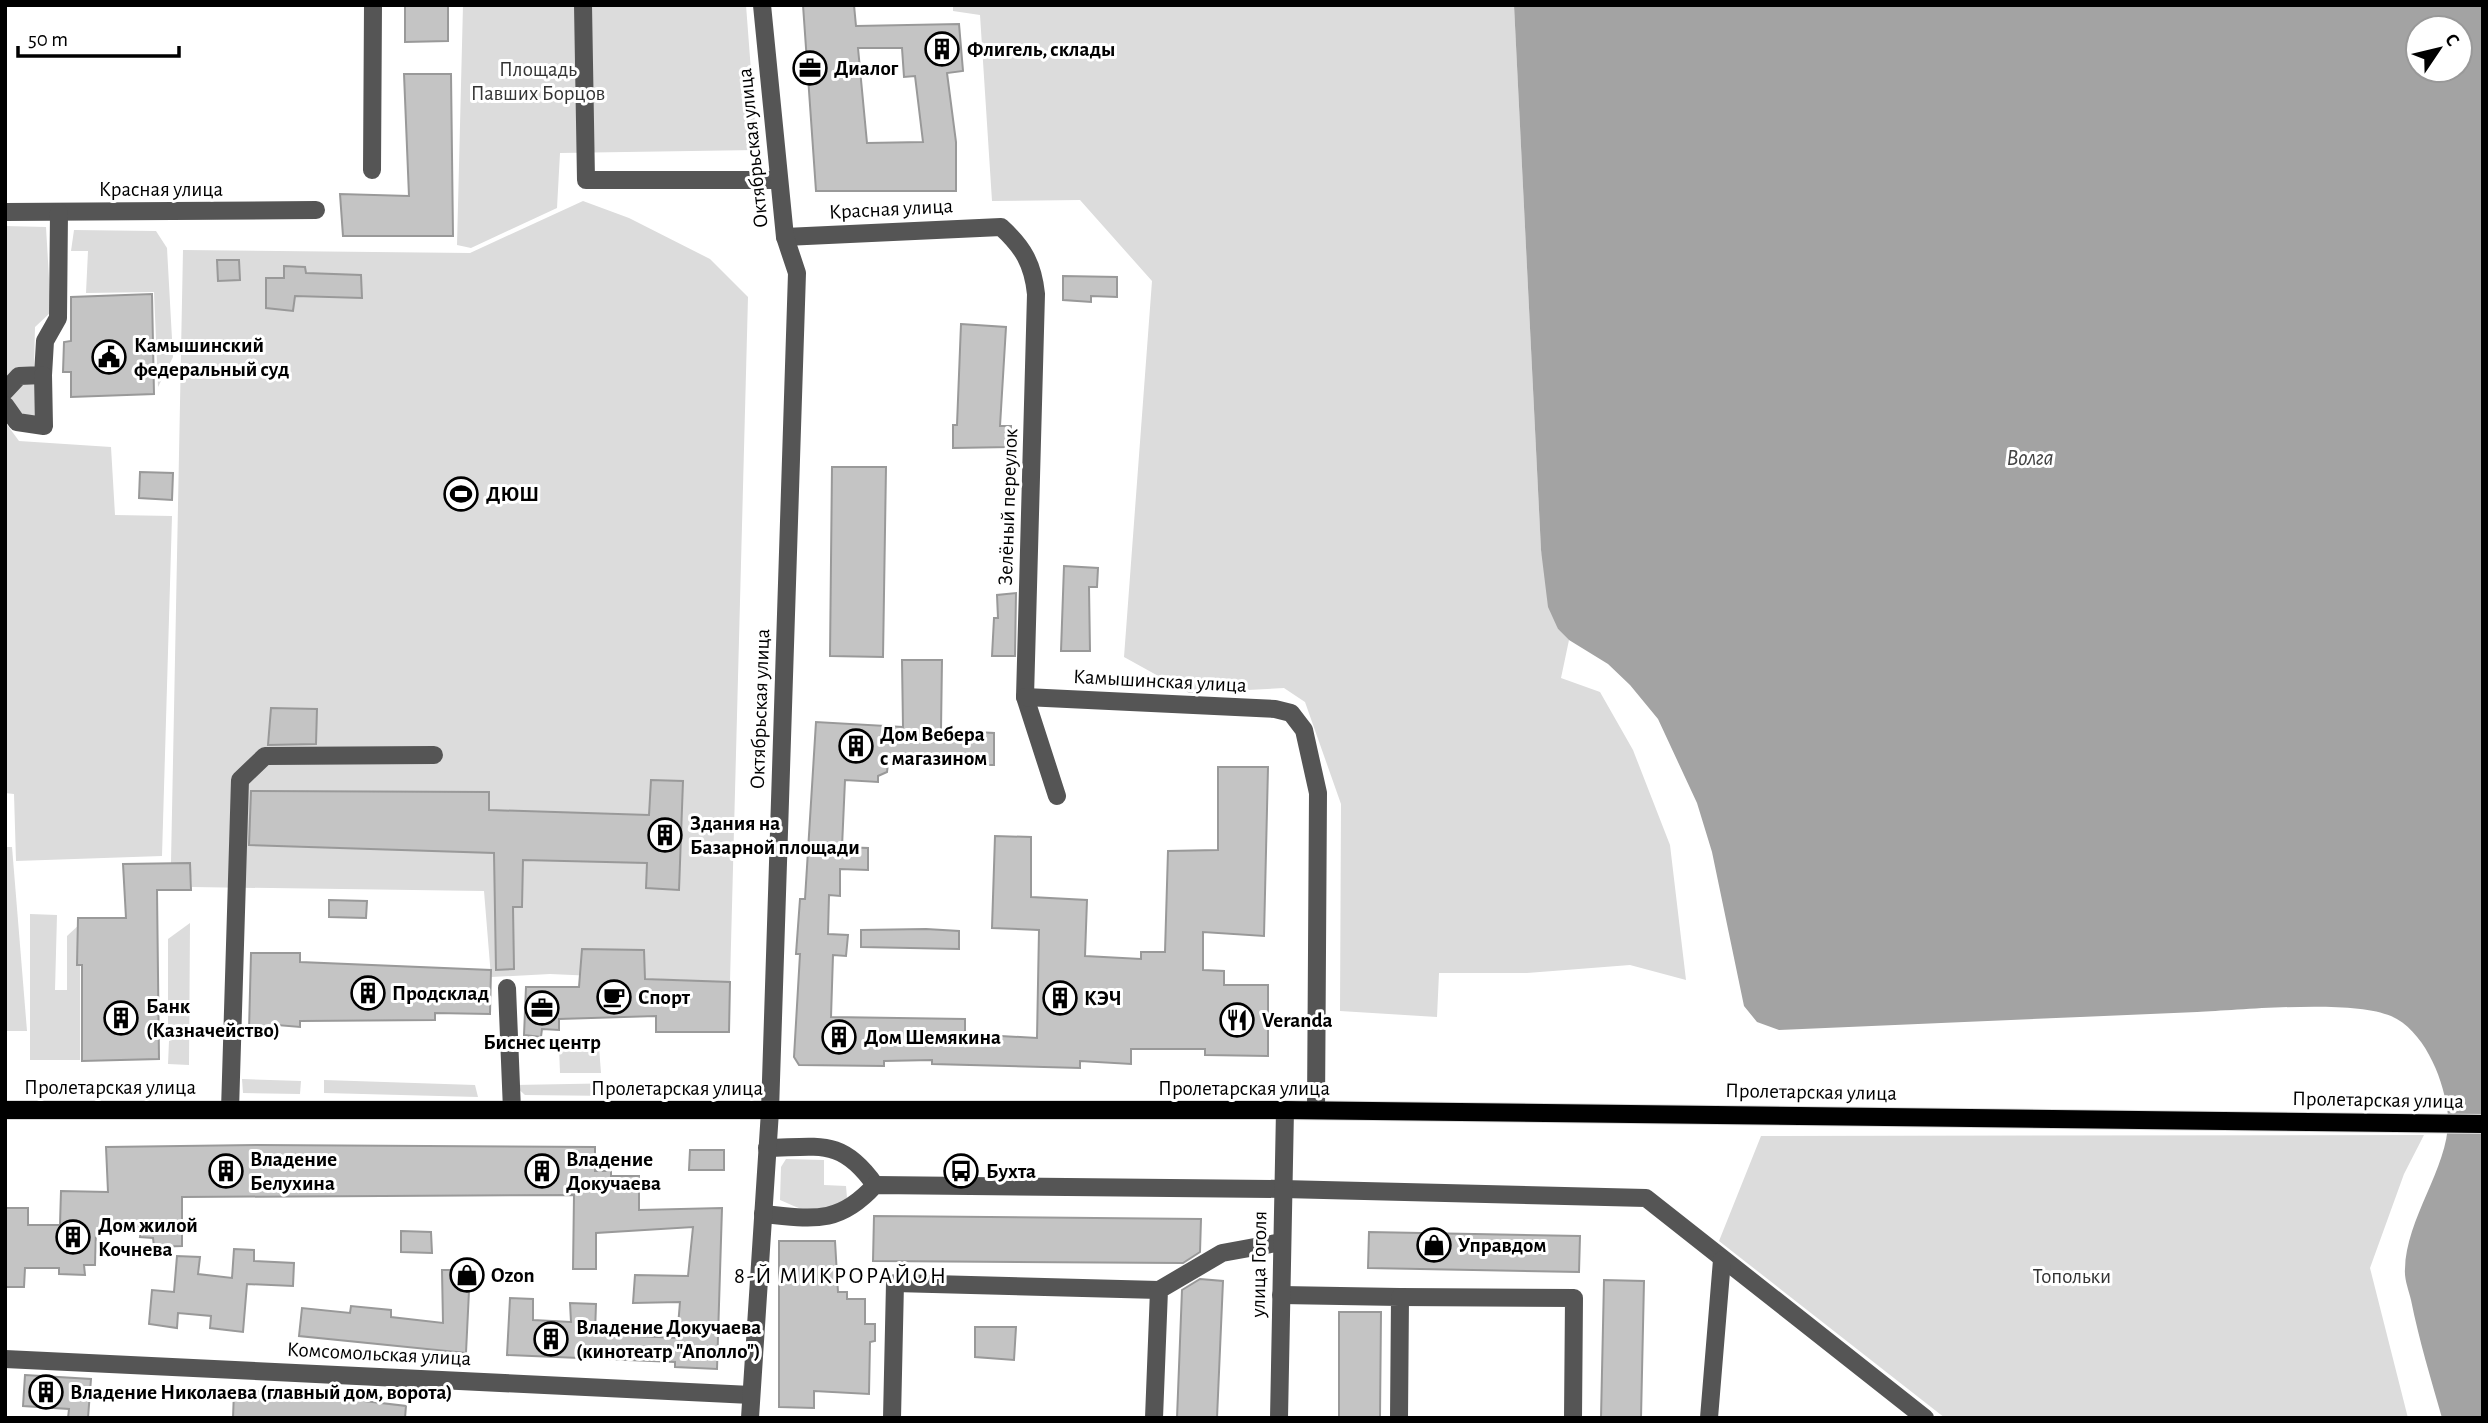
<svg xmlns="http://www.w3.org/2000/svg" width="2488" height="1423" viewBox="0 0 2488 1423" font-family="'Alegreya Sans',sans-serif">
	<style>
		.green { fill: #dcdcdc }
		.water { fill: #a3a3a3; fill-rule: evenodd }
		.building { fill: #c4c4c4; stroke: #999; stroke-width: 2; fill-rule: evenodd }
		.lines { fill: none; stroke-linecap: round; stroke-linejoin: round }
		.major-casing { stroke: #dbdbdb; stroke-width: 20 }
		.minor { stroke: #555; stroke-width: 18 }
		.major { stroke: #000; stroke-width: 18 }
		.labels { text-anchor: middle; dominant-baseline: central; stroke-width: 6; stroke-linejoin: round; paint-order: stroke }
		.poi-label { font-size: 21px; font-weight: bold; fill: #000; stroke: #fff; text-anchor: start }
		.park-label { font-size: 21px; fill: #333; stroke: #fff }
		.street-label { font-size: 21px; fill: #000; stroke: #fff }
		.water-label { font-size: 23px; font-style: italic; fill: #444; stroke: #fff }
		.neighbourhood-label { font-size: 23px; letter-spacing: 2px; fill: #000; stroke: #fff }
	</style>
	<rect width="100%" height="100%" fill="#fff"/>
	<g class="green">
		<path d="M463,5H746L757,150L560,153L557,208L471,248L457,245Z"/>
		<path d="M953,5H1514L1541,550L1558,629L1569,640L1561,678L1600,692L1633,750L1670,845L1686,980L1630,965L1527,973H1439L1437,1017L1340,1011L1341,804L1305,702L1284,688L1189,693L1124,657L1152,281L1080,200L992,201L980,15L953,11Z"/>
		<path d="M583,201L629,218L710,259L748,297L730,982L550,974L491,977L484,891L192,887L190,863H171L183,250L470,253Z"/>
		<path d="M5,226L46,227L51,312L35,327L34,369L5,386Z"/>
		<path d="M74,230L156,231L167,248L173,357L158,387L154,292L86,293L88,251H71Z"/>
		<path d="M37,381V418L18,416L5,398L19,382Z"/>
		<path d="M5,422L19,441L111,447L115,515L172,516L162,856L16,861L14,794L5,793Z"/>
		<path d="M5,847H12L27,1031H5Z"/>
		<path d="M30,914L57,915L55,990H67V936L80,924V1060H30Z"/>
		<path d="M190,923L189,1065L168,1064L169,1041L186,1036L168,1033V939Z"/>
		<path d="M559,1047H599L601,1073H560Z"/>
		<path d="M242,1079L301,1081L300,1094L243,1093Z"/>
		<path d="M324,1080L475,1085L478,1097L324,1093Z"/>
		<path d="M625,1083L615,1096L525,1095L514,1085Z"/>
		<path d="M2424,1135L2404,1174L2370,1268L2408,1418H1945L1719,1241L1761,1136Z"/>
		<path d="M786,1159L824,1160V1185L846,1186L847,1198C822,1219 807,1212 780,1200L781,1167Z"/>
	</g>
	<path class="water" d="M1514,5H2483V1418H2442C2431,1379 2419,1340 2411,1300C2409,1291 2404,1279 2405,1269C2406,1214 2456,1159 2447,1108C2442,1075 2423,1030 2391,1016C2351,999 2243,1010 2197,1012C2057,1018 1918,1024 1779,1030L1757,1022L1744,1006L1712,852L1697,803L1658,719L1630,685L1608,664L1569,640L1558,629L1548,607L1541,550ZM2418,28H2460V70H2418Z"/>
	<g class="building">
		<path d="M405,5H448V41L405,42Z"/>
		<path d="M803,5H854L856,26L959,24L963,71L947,73L956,142V191H816ZM858,48H902L904,77L915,76L923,142L867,143Z"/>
		<path d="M404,74H451L453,236H343L340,194L409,196Z"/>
		<path d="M217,260H239L240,280L218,281Z"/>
		<path d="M284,266L305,267L306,273L361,275L362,298L295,296L293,311L266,308V278H284Z"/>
		<path d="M1063,276L1117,277V297L1091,296V302L1063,300Z"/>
		<path d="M152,294L154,394L71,397V372H63L64,342L71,341V297Z"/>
		<path d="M961,324L1006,327L1000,426H1011V447L953,448V425H957Z"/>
		<path d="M832,467H886L883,657L830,656Z"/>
		<path d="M140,472L173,473L172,500L139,498Z"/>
		<path d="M1064,566L1098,568L1097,587H1089L1090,651H1061Z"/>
		<path d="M1016,593L1015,656H992L994,618H998L997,595Z"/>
		<path d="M902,660H942L941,730L994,733V765L888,764L887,772L878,776V782L845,780L842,847L868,848V870L840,869V896L829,895L828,934L848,935L846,956L833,955L831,1017L965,1019V1034L1037,1038L1039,930L992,928L995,836L1031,837V897L1087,900L1085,956L1141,959V952H1165L1168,851L1218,850V767H1268L1264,936L1203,932V970L1224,971V985H1268V1056L1205,1055V1049H1131V1064L1080,1061V1068L932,1064V1060L884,1061V1066L799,1065L794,1057L800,954H796L800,899H805L816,722L903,727Z"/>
		<path d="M271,708L317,709L316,744L268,745Z"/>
		<path d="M651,780L683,781L679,890L646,888L647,863L523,860L522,907H513L514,969L496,970L494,853L249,845L251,791L489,792V810L649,815Z"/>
		<path d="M190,863L191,890H157L159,1059L82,1061V965H77L78,918H126L123,864Z"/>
		<path d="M329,900L367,901L366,918L329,917Z"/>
		<path d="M926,929L959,931V949L861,947V930Z"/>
		<path d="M582,949L644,950L645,979L730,982L729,1032H656V1016L559,1019V1030L542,1029L541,1037L524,1035L526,987H579Z"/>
		<path d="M251,953H300V962L491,970L490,1014L435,1013V1020L300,1021V1027L277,1025V1030H249Z"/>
		<path d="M257,1145L595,1147V1171H611V1176H639V1210L722,1208L717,1369L675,1367V1362L507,1355L510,1298L533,1299V1320L571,1322L570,1303L596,1304L595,1334L677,1338L680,1302L633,1303L635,1275L688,1276L693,1227L596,1233V1269H573L574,1195L182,1197V1246L154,1247L153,1238L140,1237L141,1230L96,1229L95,1265H84L85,1275L59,1274V1268H25L24,1287H5V1208H28V1225H60L61,1191L108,1192L106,1147Z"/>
		<path d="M690,1150H724V1170H689Z"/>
		<path d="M874,1216L1201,1219L1200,1252L1183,1263L873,1261Z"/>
		<path d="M401,1231L431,1232L432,1253L401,1252Z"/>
		<path d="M1369,1232L1580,1236L1579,1272L1368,1268Z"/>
		<path d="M779,1241H835L838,1292H847V1299H865V1324H875V1341L870,1342L869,1394L814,1391V1408L779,1407Z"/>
		<path d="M234,1249L254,1250V1261L294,1263L293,1286L247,1284L243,1332L210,1328L211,1316L178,1313L177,1328L149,1324L152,1290L174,1292L177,1256L200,1257L198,1274L232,1278Z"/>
		<path d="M442,1270H470L466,1353L299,1336L302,1308L350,1313L351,1306L391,1310V1317L443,1323Z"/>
		<path d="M1200,1279L1223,1281L1217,1418H1177L1182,1290Z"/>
		<path d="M1604,1280L1644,1281L1641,1418H1601Z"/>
		<path d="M1339,1312H1381L1380,1418H1339Z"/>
		<path d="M975,1327H1016L1014,1360L975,1357Z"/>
		<path d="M25,1375L91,1379L88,1418H68L69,1409L23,1406Z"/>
		<path d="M234,1391L288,1392L406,1406L405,1418H233Z"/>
	</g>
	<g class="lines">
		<defs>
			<path id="major" d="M5,1110H1285L2483,1124"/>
		</defs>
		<use href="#major" class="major-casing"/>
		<g class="minor">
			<path d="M583,5L586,180H779"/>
			<path d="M372,170L373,5"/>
			<path d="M5,212L316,210"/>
			<path d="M785,237L1001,227C1023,247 1033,264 1036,294L1025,697L1057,796"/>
			<path d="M5,391L19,376L43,375L45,341L58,318L59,212"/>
			<path d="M5,405L17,422L44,426L43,375"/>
			<path d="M1025,697L1275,709L1291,713L1304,730L1318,793L1316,1110"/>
			<path d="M507,988L512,1110"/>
			<path d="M230,1110L240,780L265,756L434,755"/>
			<path d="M767,1148C820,1147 842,1138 875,1185"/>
			<path d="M763,1214C813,1219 839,1225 875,1185L1283,1189L1646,1198L1925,1418"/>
			<path d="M1281,1295L1400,1297L1399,1418"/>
			<path d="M1400,1297L1574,1298L1573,1418"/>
			<path d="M5,1359L751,1395"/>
			<path d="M750,1418L770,1111L797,273L785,237L762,5"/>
			<path d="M892,1418L895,1283L1159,1290"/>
			<path d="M1154,1418L1159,1290L1222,1253L1282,1242"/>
			<path d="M1279,1418L1285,1110"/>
			<path d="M1709,1418L1722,1260"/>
		</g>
		<use href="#major" class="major"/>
	</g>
	<defs>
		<symbol id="building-ring" viewBox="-11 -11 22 22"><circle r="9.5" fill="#fff" stroke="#000" stroke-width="1.5"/><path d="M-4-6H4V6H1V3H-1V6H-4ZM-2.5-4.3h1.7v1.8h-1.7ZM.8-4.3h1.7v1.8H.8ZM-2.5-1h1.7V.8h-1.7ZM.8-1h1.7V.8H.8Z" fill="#000"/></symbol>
		<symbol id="office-ring" viewBox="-11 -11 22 22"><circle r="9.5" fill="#fff" stroke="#000" stroke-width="1.5"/><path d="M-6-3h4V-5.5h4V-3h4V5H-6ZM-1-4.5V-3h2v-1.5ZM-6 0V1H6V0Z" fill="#000"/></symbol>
		<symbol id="civic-ring" viewBox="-11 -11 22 22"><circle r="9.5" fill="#fff" stroke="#000" stroke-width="1.5"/><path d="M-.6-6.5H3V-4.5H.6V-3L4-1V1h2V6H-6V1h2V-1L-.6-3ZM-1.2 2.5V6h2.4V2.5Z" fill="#000"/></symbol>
		<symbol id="stadium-ring" viewBox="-11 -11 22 22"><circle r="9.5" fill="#fff" stroke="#000" stroke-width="1.5"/><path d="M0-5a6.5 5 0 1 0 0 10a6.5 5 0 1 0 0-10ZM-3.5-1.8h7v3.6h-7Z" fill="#000"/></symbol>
		<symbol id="cafe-ring" viewBox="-11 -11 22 22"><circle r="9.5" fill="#fff" stroke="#000" stroke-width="1.5"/><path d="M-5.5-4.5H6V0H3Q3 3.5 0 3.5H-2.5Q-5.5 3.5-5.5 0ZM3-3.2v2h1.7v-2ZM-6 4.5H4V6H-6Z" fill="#000"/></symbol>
		<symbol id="restaurant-ring" viewBox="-11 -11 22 22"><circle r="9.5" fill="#fff" stroke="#000" stroke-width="1.5"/><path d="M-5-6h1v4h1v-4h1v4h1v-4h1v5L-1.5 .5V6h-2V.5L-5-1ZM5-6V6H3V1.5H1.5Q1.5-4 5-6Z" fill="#000"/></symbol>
		<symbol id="bus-ring" viewBox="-11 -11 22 22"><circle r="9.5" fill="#fff" stroke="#000" stroke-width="1.5"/><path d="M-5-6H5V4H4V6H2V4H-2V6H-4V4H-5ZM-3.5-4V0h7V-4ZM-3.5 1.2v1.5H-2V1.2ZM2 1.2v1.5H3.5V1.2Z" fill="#000"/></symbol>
		<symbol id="shop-ring" viewBox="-11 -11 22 22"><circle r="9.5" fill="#fff" stroke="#000" stroke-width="1.5"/><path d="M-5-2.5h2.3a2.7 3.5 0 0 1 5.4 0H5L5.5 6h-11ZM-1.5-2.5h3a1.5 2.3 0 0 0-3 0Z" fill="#000"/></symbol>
	</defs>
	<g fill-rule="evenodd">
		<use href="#building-ring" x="923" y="30" width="38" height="38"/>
		<use href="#office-ring" x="791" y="49" width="38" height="38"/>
		<use href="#civic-ring" x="90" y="338" width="38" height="38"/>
		<use href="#stadium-ring" x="442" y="475" width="38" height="38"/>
		<use href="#building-ring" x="837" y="727" width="38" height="38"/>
		<use href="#building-ring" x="646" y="816" width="38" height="38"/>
		<use href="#building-ring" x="349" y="974" width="38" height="38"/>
		<use href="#cafe-ring" x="595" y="978" width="38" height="38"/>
		<use href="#building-ring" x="1041" y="979" width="38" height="38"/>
		<use href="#office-ring" x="523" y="989" width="38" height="38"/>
		<use href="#building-ring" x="102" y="999" width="38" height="38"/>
		<use href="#restaurant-ring" x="1218" y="1001" width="38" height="38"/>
		<use href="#building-ring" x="820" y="1018" width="38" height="38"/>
		<use href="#building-ring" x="207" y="1152" width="38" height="38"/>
		<use href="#building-ring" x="523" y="1152" width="38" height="38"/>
		<use href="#bus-ring" x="942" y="1152" width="38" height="38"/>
		<use href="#building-ring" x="54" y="1218" width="38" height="38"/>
		<use href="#shop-ring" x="1415" y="1226" width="38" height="38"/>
		<use href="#shop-ring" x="448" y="1256" width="38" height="38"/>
		<use href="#building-ring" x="532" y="1320" width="38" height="38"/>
		<use href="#building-ring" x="27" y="1373" width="38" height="38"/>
	</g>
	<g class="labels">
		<g class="poi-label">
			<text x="967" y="49">Флигель, склады</text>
			<text x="834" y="68">Диалог</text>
			<text x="134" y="345">Камышинский<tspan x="134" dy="24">федеральный суд</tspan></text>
			<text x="486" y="494">ДЮШ</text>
			<text x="880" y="734">Дом Вебера<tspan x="880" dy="24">с магазином</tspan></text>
			<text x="690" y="823">Здания на<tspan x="690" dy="24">Базарной площади</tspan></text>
			<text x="392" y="993">Продсклад</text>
			<text x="638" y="997">Спорт</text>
			<text x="1084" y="998">КЭЧ</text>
			<text x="146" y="1006">Банк<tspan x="146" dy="24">(Казначейство)</tspan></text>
			<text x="1262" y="1020">Veranda</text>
			<text x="864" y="1037">Дом Шемякина</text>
			<text x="542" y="1042" text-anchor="middle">Биснес центр</text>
			<text x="250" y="1159">Владение<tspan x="250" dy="24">Белухина</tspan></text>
			<text x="566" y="1159">Владение<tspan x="566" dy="24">Докучаева</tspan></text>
			<text x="986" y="1171">Бухта</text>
			<text x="98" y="1225">Дом жилой<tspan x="98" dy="24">Кочнева</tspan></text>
			<text x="1458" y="1245">Управдом</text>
			<text x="491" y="1275">Ozon</text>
			<text x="576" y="1327">Владение Докучаева<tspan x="576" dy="24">(кинотеатр "Аполло")</tspan></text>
			<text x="70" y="1392">Владение Николаева (главный дом, ворота)</text>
		</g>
		<g class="park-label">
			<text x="538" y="69">Площадь<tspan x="538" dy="24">Павших Борцов</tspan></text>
			<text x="2072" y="1276">Топольки</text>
		</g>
		<g class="street-label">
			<text transform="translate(753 148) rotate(-96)">Октябрьская улица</text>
			<text x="161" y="189">Красная улица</text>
			<text transform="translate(891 209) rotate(-3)">Красная улица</text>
			<text transform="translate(1008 507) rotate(-88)">Зелёный переулок</text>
			<text transform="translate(1160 681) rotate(3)">Камышинская улица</text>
			<text transform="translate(760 709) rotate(-88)">Октябрьская улица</text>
			<text x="110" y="1087">Пролетарская улица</text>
			<text x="677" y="1088">Пролетарская улица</text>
			<text x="1244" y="1088">Пролетарская улица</text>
			<text transform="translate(1811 1092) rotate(1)">Пролетарская улица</text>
			<text transform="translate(2378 1100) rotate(1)">Пролетарская улица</text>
			<text transform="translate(1259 1264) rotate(-89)">улица Гоголя</text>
			<text transform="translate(379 1354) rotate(3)">Комсомольская улица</text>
		</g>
		<g class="water-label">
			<text x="2030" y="458">Волга</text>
		</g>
		<g class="neighbourhood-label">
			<text x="841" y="1276">8-Й МИКРОРАЙОН</text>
		</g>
	</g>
	<rect width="2488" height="1423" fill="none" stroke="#000000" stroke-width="14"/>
	<g transform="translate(2439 49) rotate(55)"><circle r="33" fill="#ffffff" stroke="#999999" stroke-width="2"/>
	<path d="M0-5L12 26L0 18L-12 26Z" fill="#000000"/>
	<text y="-10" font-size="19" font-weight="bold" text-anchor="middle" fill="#000000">С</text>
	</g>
	<path d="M18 46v10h161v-10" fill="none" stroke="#000000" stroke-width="3.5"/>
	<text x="28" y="46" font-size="21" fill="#000000" stroke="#ffffff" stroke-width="5" paint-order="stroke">50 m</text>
</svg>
